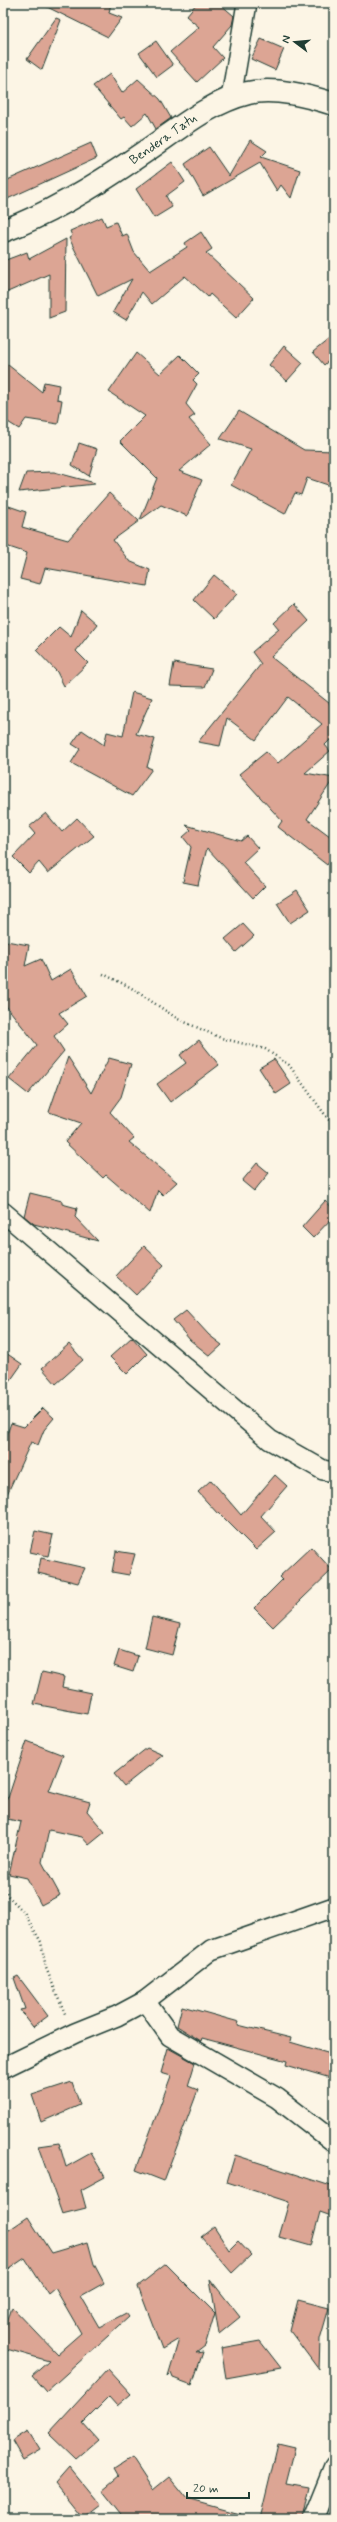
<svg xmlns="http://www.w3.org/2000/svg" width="337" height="2522" viewBox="0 0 337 2522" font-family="Mynerve,sans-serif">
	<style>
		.building { fill: #dca594; stroke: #1f3d34 }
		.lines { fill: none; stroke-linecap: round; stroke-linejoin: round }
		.minor-casing { stroke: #1f3d34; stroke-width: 22 }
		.secondary-casing { stroke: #1f3d34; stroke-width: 25 }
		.path { stroke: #1f3d34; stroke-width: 2.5; stroke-dasharray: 1 3; stroke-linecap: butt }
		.minor { stroke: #fcf5e5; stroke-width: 19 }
		.secondary { stroke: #fcf5e5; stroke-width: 22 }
		.labels { text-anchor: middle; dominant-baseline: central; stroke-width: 4; stroke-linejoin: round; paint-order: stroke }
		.street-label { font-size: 13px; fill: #1f3d34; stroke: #fcf5e5 }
	</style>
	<rect width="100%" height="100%" fill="#fcf5e5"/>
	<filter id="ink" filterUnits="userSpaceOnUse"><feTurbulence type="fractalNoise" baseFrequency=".025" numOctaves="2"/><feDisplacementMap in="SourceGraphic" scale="8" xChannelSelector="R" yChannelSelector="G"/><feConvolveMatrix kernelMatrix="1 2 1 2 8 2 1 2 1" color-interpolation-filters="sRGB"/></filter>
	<g filter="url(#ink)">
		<g class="building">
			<path d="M39,3H111L109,13L122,18L108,37Z"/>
			<path d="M197,3H219L234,16L232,25L213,47L223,58L197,82L170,52L199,27L186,16Z"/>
			<path d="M56,18L61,20L42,70L27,59Z"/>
			<path d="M261,39L284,49L275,70L251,59Z"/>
			<path d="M156,41L173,65L157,77L139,53Z"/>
			<path d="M110,74L122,93L138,79L160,99L171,118L156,129L147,113L132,126L124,117L121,119L93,86Z"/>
			<path d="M250,140L267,151L261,157L300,170L291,198L281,185L277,191L260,163L203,196L185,164L209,147L229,176Z"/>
			<path d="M91,143L97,158L3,201V182Z"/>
			<path d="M172,162L185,182L166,196L172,207L154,218L136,189Z"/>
			<path d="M102,217L106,226L116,222L122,236L127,234L134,252L150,271L187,247L185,243L201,232L212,249L206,253L254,298L236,318L210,294L208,297L185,276L152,304L142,292L126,320L113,312L132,279L98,296L69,238L72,236L70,231Z"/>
			<path d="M66,239L65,312L49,318V274L3,294V261L27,252L29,259Z"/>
			<path d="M334,335V356L324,365L313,352Z"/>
			<path d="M284,346L303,363L287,381L269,365Z"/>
			<path d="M136,353L160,374L180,355L199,374L193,380L197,384L186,404L195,415L189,419L211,444L179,471L202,480L187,516L161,505L140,520L157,478L120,441L145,416L109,392Z"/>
			<path d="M3,361L42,392L44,382L59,385L57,399L62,400L58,424L26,419L19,429L3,419Z"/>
			<path d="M239,411L304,450L334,451V487L307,478L301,495L295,493L285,514L231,485L251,449L220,439Z"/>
			<path d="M79,443L97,449L89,476L72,465Z"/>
			<path d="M54,472L95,483V484L19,492L26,473Z"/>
			<path d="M109,493L139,521L113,540L129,561L150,570L147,586L45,568L40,584L20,579L27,553L3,545V504L26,512L22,527L68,540Z"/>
			<path d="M214,575L237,594L214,619L194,600Z"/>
			<path d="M294,604L309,621L271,657L334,707V736L325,745L330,751L305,773L334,778L307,819L334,839V855L327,865L278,827L282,821L239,774L266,752L278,763L322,724L288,697L256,740L227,718L220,746L198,742L261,664L252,652L279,629L274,623Z"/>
			<path d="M81,610L97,624L76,651L88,663L64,686L57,672L36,650L59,627L71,637Z"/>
			<path d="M174,663L212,669L205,687L170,686Z"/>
			<path d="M132,692L152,698L136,734L155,739L147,767L152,769L132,796L71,763L80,749L72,744L82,730L104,745L107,732L123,736Z"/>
			<path d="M46,813L62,832L77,818L94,836L48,873L39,862L29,873L13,857L35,834L29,827Z"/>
			<path d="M186,825L241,841L247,836L258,848L243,862L265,886L253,898L207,848L198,885L183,882L191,847L183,837L191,830Z"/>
			<path d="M297,890L310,910L290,923L277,903Z"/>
			<path d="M243,924L254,936L236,952L225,939Z"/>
			<path d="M6,941L29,945L25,966L41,959L51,981L71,969L87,996L59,1013L68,1024L54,1036L64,1051L28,1094L9,1079L37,1045L3,1002V956Z"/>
			<path d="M199,1040L219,1065L170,1102L157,1084L186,1063L180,1055Z"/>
			<path d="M68,1057L91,1093L109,1058L131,1064L121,1097L110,1112L134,1138L129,1142L177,1182L163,1195L158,1190L150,1213L106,1175L103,1178L65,1142L81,1123L49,1112Z"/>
			<path d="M274,1059L291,1084L276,1094L259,1068Z"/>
			<path d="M257,1163L269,1173L254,1191L242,1181Z"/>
			<path d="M30,1193L62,1201V1204L77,1208L75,1217L98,1241L34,1224L24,1216Z"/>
			<path d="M325,1201L334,1209V1216L313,1238L302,1227Z"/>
			<path d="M144,1246L164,1265L136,1295L116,1276Z"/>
			<path d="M186,1310L209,1335L222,1345L210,1356L190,1340L173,1320Z"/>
			<path d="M132,1337L147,1354L127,1374L110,1357Z"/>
			<path d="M69,1344L83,1360L56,1384L42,1368Z"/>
			<path d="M3,1351L22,1364L3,1391Z"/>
			<path d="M43,1408L54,1418L44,1430L38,1445L31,1442L3,1503V1445L11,1423L24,1427Z"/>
			<path d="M275,1475L287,1486L261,1516L276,1532L256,1550L219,1513L218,1514L198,1492L211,1480L241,1515Z"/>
			<path d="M35,1531L53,1535L48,1556L30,1552Z"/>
			<path d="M311,1547L332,1570L273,1627L254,1608L282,1580L279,1577Z"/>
			<path d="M116,1551L135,1554L129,1575L112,1572Z"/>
			<path d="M41,1558L85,1568L78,1583L38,1573Z"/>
			<path d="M152,1617L180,1624L172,1655L145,1648Z"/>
			<path d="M119,1650L138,1656L133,1672L114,1666Z"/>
			<path d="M42,1672L64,1677L62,1687L91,1693L87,1714L34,1704Z"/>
			<path d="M27,1741L63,1755L49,1791L90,1802L87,1811L105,1832L89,1845L82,1837L49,1830L42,1862L60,1895L41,1905L27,1878L9,1874L21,1822L3,1818V1797L8,1798Z"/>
			<path d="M147,1748L163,1755L124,1786L114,1774Z"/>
			<path d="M18,1976L48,2016L33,2027L20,2010L25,2009L14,1978Z"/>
			<path d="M182,2006L239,2022L238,2025L291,2038L290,2042L334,2055V2079L286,2065L287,2061L202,2038L201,2041L177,2026Z"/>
			<path d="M168,2048L195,2063L188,2086L198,2090L164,2181L136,2170L171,2076L161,2073Z"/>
			<path d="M72,2082L80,2105L41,2122L32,2095Z"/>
			<path d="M59,2143L66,2167L91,2153L105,2177L81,2190L86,2208L62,2214L38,2146Z"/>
			<path d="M235,2155L334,2187V2217L320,2212L311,2246L279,2237L289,2202L227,2182Z"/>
			<path d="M28,2217L51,2253L88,2242L94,2264L104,2283L81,2296L99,2327L126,2313L129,2317L46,2392L32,2376L49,2361L3,2348V2337L12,2307L57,2354L81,2333L55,2288L48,2294L25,2258L3,2273V2234Z"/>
			<path d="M214,2227L229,2250L238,2241L251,2255L232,2273L201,2237Z"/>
			<path d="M166,2264L215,2313L205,2346L196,2353L203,2352L192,2385L173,2378L171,2373L168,2376L179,2339L162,2349L138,2286Z"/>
			<path d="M210,2279L240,2317L219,2334Z"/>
			<path d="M298,2300L329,2308L320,2339L319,2370L290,2331Z"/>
			<path d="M260,2341L281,2368L226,2378L221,2348Z"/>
			<path d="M108,2369L131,2394L117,2406L109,2397L83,2423L98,2440L76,2459L49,2433Z"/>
			<path d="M28,2431L40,2450L23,2460L12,2441Z"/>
			<path d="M278,2444L295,2448L286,2483L309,2487L302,2519H260Z"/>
			<path d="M132,2458L153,2490L169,2477L187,2499L241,2514V2519H125L102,2490L119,2476L115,2469Z"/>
			<path d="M69,2467L100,2505L83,2518L55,2483Z"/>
		</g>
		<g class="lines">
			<defs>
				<g id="minor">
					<path d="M231,98L247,3"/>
					<path d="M3,1212L270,1440L323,1470L334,1472"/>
					<path d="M145,2001L170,2036L277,2098L334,2142"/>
					<path d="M3,2068L75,2033L117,2016L145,2001L211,1950L334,1907"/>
					<path d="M313,2519L334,2467"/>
				</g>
				<g id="secondary">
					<path id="s1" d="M3,231C52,213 100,183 143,153C176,131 208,103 248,93C275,87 308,96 334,104"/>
				</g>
			</defs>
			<use href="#minor" class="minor-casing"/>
			<use href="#secondary" class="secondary-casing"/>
			<g class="path">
				<path d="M103,974L130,987L178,1019L221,1038L265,1049L289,1065L334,1127"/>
				<path d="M3,1885L8,1896L24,1912L41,1942L46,1968L66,2016"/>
			</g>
			<use href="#minor" class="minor"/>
			<use href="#secondary" class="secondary"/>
		</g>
	</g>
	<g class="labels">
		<g class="street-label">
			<text stroke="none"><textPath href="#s1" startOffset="185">Bendera Tatu</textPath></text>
		</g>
	</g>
	<rect width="337" height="2522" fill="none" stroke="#fcf5e5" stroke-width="16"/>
	<rect x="8" y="8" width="321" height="2506" fill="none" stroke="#1f3d34" stroke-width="1.5" filter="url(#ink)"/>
	<g transform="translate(295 42) rotate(286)" stroke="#fcf5e5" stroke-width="3" paint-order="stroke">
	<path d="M0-3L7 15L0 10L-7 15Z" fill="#1f3d34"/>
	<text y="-6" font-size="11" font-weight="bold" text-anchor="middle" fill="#1f3d34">N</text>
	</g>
	<path d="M187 2492v6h62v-6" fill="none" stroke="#1f3d34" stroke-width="2"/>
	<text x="193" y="2492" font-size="12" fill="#1f3d34" stroke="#fcf5e5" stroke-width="3" paint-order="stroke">20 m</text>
</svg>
